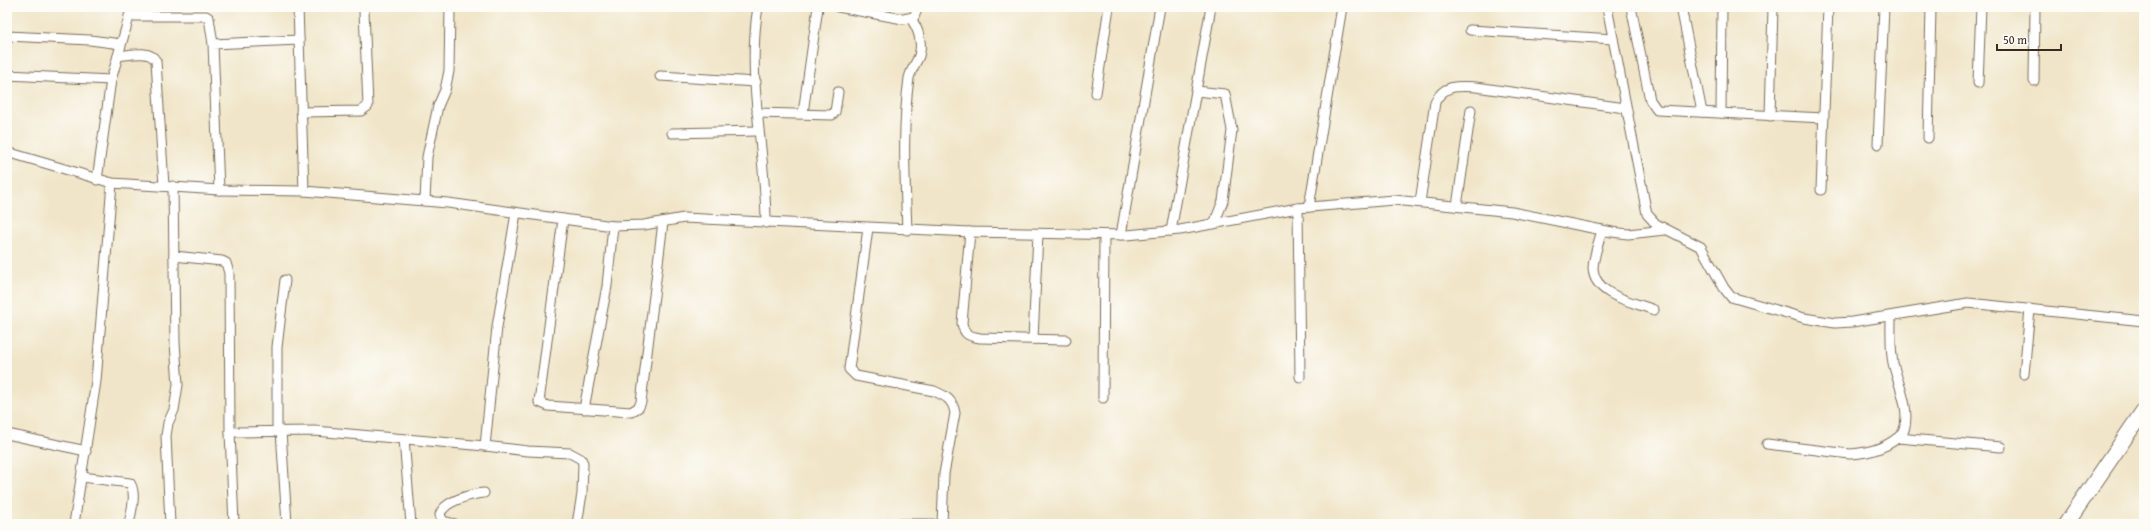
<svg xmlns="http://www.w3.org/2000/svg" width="2151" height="531" viewBox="0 0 2151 531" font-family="'Gentium Book Plus',serif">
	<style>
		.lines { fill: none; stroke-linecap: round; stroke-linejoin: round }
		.minor-casing { stroke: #7a6b5a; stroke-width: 11 }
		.trunk-casing { stroke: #7a6b5a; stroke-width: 17 }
		.minor { stroke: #fff; stroke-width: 9 }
		.trunk { stroke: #fff; stroke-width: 15 }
	</style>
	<rect width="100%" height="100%" fill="#fdfcf7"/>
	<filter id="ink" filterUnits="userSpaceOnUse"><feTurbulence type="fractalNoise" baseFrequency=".025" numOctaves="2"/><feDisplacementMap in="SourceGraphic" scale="8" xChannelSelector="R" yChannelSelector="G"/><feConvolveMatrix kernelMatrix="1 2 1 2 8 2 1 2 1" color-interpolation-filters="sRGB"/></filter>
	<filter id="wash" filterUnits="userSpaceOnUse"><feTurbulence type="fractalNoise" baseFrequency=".012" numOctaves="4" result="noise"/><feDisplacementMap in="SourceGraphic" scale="16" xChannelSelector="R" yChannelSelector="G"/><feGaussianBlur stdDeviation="0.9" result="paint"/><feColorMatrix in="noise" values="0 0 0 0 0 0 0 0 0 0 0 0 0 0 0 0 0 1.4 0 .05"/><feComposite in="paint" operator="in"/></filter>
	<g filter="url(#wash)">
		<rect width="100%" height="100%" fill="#f0e5c8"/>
	</g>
	<g filter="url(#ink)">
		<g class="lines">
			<defs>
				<g id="minor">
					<path d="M298,7L304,191"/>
					<path d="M758,7C746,79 766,151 766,223"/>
					<path d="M838,7L903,19L914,17L918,7"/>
					<path d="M1607,7L1647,214L1656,224L1701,247L1724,288L1731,297L1804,318L1835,323L1852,322L1968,303L2144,321"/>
					<path d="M1631,7L1650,100L1657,110L1824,118"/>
					<path d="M1681,7L1702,112"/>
					<path d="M129,16H206L209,18L213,44"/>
					<path d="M1470,30L1613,39"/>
					<path d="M7,36L90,40L121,44"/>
					<path d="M118,56C129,55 150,49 156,61L164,186"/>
					<path d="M7,75L111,80"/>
					<path d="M660,76L756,82"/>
					<path d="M2034,81L2035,7"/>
					<path d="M1978,83L1981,7"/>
					<path d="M1196,91L1225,94L1232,130L1223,201L1214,224"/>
					<path d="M1096,93L1109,7"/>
					<path d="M301,112L361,111L368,106L364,11"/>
					<path d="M757,113L832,115L835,112L838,92"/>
					<path d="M803,113L818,7"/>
					<path d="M1721,113L1722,7"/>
					<path d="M1770,116L1773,7"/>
					<path d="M672,133L758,131"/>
					<path d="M1928,138L1931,7"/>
					<path d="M1878,144L1884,7"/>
					<path d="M7,152L112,183L219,190L304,191L448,203L613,226L644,225L684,218L970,232L1127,235L1180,230L1298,208L1394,200L1512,212L1612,232L1628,234L1665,230"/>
					<path d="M97,180L111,80L132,7"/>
					<path d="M219,190L213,44L299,40"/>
					<path d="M1821,190L1828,7"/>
					<path d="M425,201L427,157L438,106L445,90L449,71L450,7"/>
					<path d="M1420,202L1435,102C1444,84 1459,86 1476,87L1625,108"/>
					<path d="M1457,206L1471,110"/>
					<path d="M1309,207L1342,7"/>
					<path d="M1298,208L1300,377"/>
					<path d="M563,219L539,402L548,406L631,412L639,407L641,402L663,222"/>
					<path d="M868,228L849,369L856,376L934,391C946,396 953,400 955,413L944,474L942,524"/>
					<path d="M907,230C905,179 902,129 909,78C911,70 916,63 919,56C923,43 918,28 911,19"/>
					<path d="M1602,230C1599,242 1593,257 1593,269C1595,296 1634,302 1654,310"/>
					<path d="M1171,231L1211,7"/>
					<path d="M970,232L962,323C964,335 969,336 980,338L1066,340"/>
					<path d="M1121,235L1160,7"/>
					<path d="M174,256L222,261L226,263L229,273L230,432L234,524"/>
					<path d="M1033,339L1038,234"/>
					<path d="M2024,374L2030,309"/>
					<path d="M1103,398L1104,235"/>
					<path d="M584,409L607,286L613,226"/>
					<path d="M277,431V347L285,280"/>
					<path d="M281,431L287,524"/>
					<path d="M230,432L315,431L485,446L528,451L570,453L581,459L583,463L582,494L577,524"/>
					<path d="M7,434L86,451"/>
					<path d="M1898,438L2001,447"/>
					<path d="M404,439L411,524"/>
					<path d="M1767,444L1850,454C1869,453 1889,447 1903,433C1912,410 1898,385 1893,363C1890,348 1891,332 1891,317"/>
					<path d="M485,446L497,327L516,213"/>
					<path d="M82,477L130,483C137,494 131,512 129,524"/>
					<path d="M74,524L96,381L112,183"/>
					<path d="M170,524L166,436L168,423L174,410L178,385L175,343L173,186"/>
					<path d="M455,524L443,521L440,515C443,501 472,494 484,493"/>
					<path d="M888,524H933"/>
				</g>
				<path id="trunk" d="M2066,524L2144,410"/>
			</defs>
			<use href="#minor" class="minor-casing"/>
			<use href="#trunk" class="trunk-casing"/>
			<use href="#minor" class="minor"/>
			<use href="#trunk" class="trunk"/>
		</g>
	</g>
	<rect width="2151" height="531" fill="none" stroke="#fdfcf7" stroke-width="24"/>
	<path d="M1997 44v6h64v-6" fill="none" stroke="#3b2a1e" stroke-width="2"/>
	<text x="2003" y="44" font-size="12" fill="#3b2a1e" stroke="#fdfcf7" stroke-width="3" paint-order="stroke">50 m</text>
</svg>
